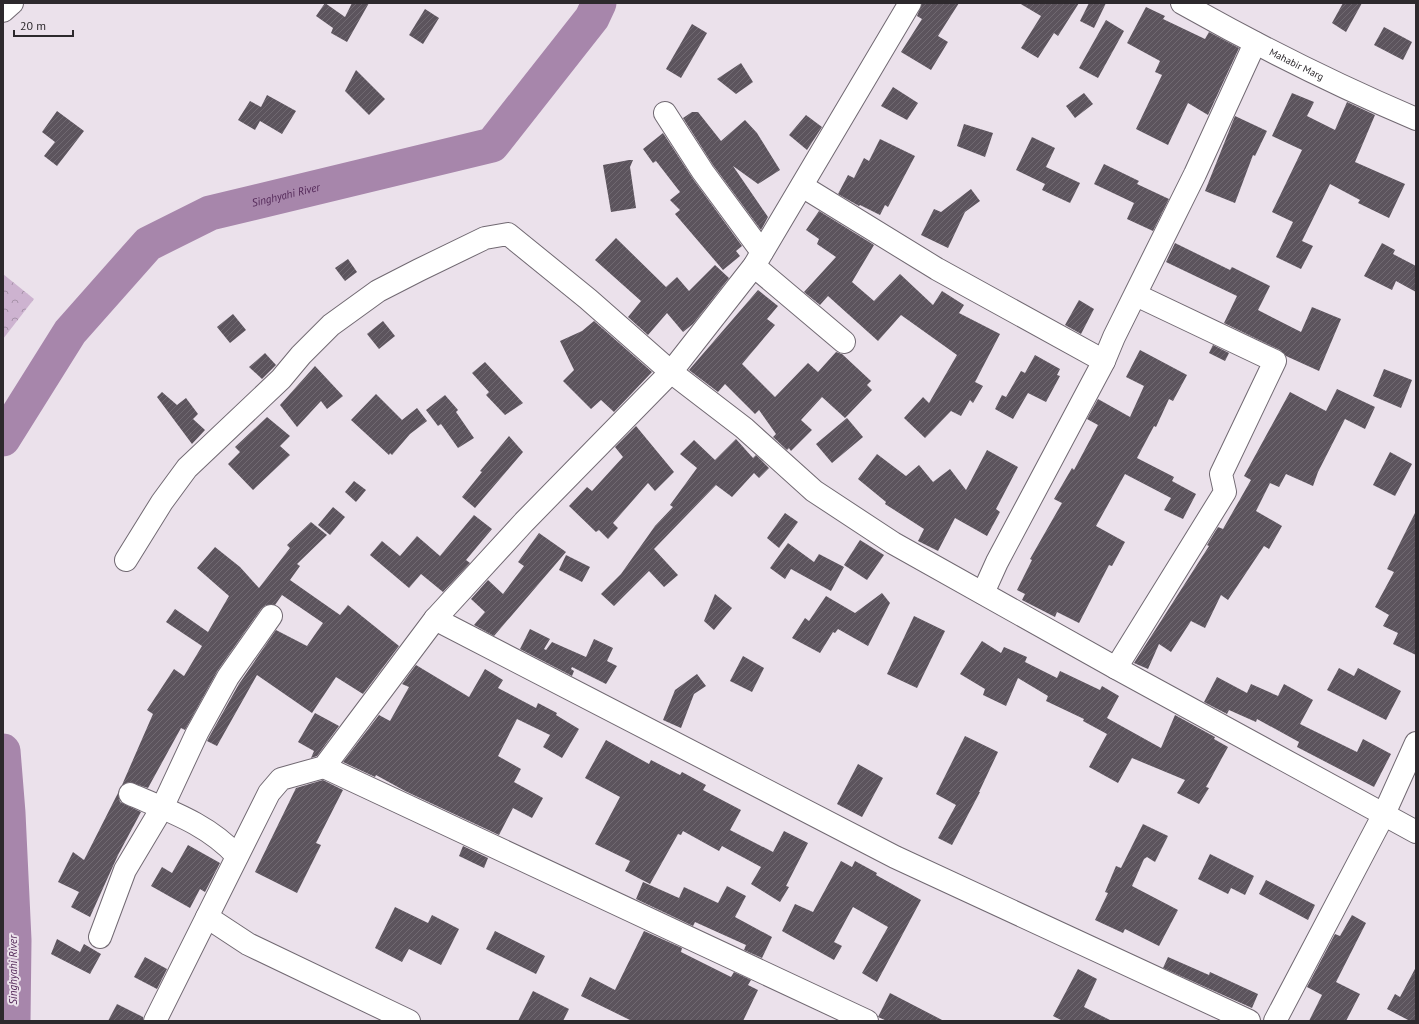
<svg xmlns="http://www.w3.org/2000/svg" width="1419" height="1024" viewBox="0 0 1419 1024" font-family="'PT Sans',sans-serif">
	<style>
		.forest { fill: url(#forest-crowns) }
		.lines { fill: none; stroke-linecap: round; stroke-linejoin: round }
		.river { stroke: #a786ab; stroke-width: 35 }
		.building { fill: url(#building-hatch) }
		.minor-casing { stroke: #716972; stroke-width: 24 }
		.minor { stroke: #fff; stroke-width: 22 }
		.labels { text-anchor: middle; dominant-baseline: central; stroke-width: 4; stroke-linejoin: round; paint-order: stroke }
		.street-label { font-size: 10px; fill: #2d292d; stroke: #ebe1eb }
		.water-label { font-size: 11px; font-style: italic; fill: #532858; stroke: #ebe1eb }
	</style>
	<defs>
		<pattern id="forest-crowns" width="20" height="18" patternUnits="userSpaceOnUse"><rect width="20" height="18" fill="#cdb3d0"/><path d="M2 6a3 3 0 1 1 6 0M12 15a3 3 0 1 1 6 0" fill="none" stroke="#a792a9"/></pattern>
		<pattern id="building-hatch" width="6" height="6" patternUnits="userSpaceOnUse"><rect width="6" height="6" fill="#5c545d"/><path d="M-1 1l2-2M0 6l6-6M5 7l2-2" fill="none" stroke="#706971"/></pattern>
	</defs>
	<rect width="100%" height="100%" fill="#ebe1eb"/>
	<path class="forest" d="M3,274L34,299L3,339Z"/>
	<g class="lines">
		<g class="river">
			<path id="s1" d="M3,439L70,332L148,244L210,213L492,145L592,18L599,3"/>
			<path d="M3,751L8,813L14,940L13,1021"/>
		</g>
	</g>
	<g class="building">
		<path d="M325,3L345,17L352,3H369L347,42L331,33L333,28L316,16Z"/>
		<path d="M922,3H959L938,36L948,42L931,70L901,52L922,19L917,16Z"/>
		<path d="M1019,3H1079L1058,36L1054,33L1038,58L1021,48L1041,16Z"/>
		<path d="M1089,3H1106L1094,28L1080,21Z"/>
		<path d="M1343,3H1362L1346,32L1332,23Z"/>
		<path d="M1146,7L1165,16L1163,19L1205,39L1209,32L1239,48L1208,115L1188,103L1168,145L1136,129L1162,75L1155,72L1160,61L1127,43Z"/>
		<path d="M425,9L439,18L423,44L409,35Z"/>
		<path d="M1106,20L1124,31L1098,78L1079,68Z"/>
		<path d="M692,24L707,33L681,78L666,69Z"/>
		<path d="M1384,27L1412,42L1403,60L1374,45Z"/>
		<path d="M741,63L753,82L736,94L717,79Z"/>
		<path d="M356,70L385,99L369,115L345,91Z"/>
		<path d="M893,87L918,103L907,120L881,106Z"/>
		<path d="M1084,93L1093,104L1075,118L1066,106Z"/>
		<path d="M1292,93L1314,102L1307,116L1335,130L1347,102L1375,115L1355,162L1405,184L1389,218L1358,203L1360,200L1330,184L1302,241L1313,246L1301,269L1276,257L1293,222L1272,212L1302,150L1272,136Z"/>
		<path d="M267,95L296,111L282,134L260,121L255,130L238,120L250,101L261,107Z"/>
		<path d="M57,111L84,131L57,166L44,156L55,142L42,132Z"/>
		<path d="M692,112H698L721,141L745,120L757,133L780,170L758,184L733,166L768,217L761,230L713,165L683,118Z"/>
		<path d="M806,115L822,127L807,150L789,135Z"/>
		<path d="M1235,116L1267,131L1255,156L1253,155L1235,203L1205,191Z"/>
		<path d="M964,124L993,133L985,157L957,146Z"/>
		<path d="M663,133L693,179L742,246L736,251L740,256L723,270L675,214L680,210L670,200L680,192L656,161L653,163L643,149Z"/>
		<path d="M1032,137L1055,148L1046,167L1080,183L1070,203L1042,190L1045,184L1016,170Z"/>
		<path d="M880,139L915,156L888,207L885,205L880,215L860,205L859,206L838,194L848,175L854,178L864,158L869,161Z"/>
		<path d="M629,160H633L630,167L636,208L611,212L603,165Z"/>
		<path d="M1104,164L1139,181L1137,184L1169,199L1153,231L1127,219L1134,203L1094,184Z"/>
		<path d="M971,189L980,201L965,212L948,248L921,235L934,209L941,212Z"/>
		<path d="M819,211L874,245L852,282L874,301L900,274L933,305L942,291L964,305L959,313L1000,334L975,382L983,386L973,403L970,400L961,416L951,411L925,438L904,418L923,397L929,403L957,355L901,315L878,341L828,296L820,305L804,292L836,257L817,244L819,239L806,230Z"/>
		<path d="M616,238L666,287L677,277L689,291L715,265L729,278L693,324L683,332L667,313L648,335L628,317L641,301L595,260Z"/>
		<path d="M1175,243L1230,270L1232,267L1270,286L1258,310L1301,332L1312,307L1341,319L1319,371L1286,356L1280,350L1224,323L1237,296L1166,262Z"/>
		<path d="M1382,243L1395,250L1393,254L1416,266V292L1396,281L1392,290L1364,276Z"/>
		<path d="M348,259L357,272L345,281L335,268Z"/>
		<path d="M758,290L778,306L767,319L775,325L742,364L775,397L808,363L818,372L836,352L842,354L871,381L867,385L872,390L845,418L822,397L801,420L812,430L791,451L789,448L787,450L773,437L776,434L759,410L755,414L725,384L718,392L689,370Z"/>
		<path d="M1079,300L1094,309L1081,334L1065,325Z"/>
		<path d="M233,314L246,330L230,343L217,327Z"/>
		<path d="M383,321L395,336L379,349L367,334Z"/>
		<path d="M594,321L652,372L614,412L601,400L591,409L563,381L574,370L560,341L582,331Z"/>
		<path d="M1213,345L1229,353L1225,361L1209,353Z"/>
		<path d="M1140,350L1187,375L1173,401L1169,399L1156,427L1154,426L1137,458L1174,477L1172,481L1196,494L1183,519L1164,510L1171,498L1125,474L1096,526L1125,542L1112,566L1109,565L1079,623L1057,612L1055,617L1022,600L1025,594L1017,590L1032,560L1030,559L1062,503L1054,499L1072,468L1074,470L1098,425L1087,419L1098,399L1130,417L1144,386L1126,377Z"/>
		<path d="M265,353L276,365L262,379L249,367Z"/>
		<path d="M1035,355L1060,369L1057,375L1060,376L1046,402L1028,393L1013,419L995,409L1002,395L1006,397L1021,371L1025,373Z"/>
		<path d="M485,362L523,403L505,415L486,395L489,392L472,373Z"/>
		<path d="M315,366L343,396L327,409L321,401L297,427L280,405Z"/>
		<path d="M1384,369L1412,380L1401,408L1373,396Z"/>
		<path d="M1337,389L1375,407L1365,429L1345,419L1318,472L1313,486L1286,474L1279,487L1270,483L1256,511L1282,526L1269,549L1264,546L1228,600L1221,595L1205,628L1191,621L1171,652L1159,644L1148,669L1134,663L1209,546L1207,545L1218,527L1223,529L1251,480L1244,476L1290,392L1326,411Z"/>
		<path d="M162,392L177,405L186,398L198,414L193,419L205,430L192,444L157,397Z"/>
		<path d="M376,394L402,420L417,408L427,421L410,434L392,455L390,453L389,455L351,420Z"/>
		<path d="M445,395L458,410L456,412L474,438L458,448L441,424L438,426L426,410Z"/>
		<path d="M267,417L290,436L280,446L290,455L253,490L228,464L240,452L235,447Z"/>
		<path d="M847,418L863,437L832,463L816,444Z"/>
		<path d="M636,426L674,472L655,491L648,483L613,523L618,528L608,539L599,530L596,532L569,506L587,487L592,491L623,457L615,447Z"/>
		<path d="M509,436L523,452L475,508L462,497L482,472L480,471Z"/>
		<path d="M736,439L753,458L756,455L769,468L759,478L754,473L732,497L716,485L654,549L678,575L664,587L649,571L614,606L601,594L621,574L655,526L673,507L670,505L697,468L680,454L694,440L715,460Z"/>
		<path d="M987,450L1018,467L996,509L1000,512L987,536L955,518L938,551L918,541L924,529L885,504L886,502L858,479L877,454L906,476L919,465L933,482L950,469L966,490Z"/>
		<path d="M1390,452L1412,464L1395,496L1373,485Z"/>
		<path d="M354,481L366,490L356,502L345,492Z"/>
		<path d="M333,507L345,517L330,535L318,525Z"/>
		<path d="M1416,511V655L1393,644L1398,633L1383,626L1389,615L1375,607L1394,572L1387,569Z"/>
		<path d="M785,513L798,522L779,548L767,538Z"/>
		<path d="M474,515L492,529L466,560L470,563L443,592L421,574L409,588L370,555L382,541L400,556L417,536L440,556Z"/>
		<path d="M311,522L327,535L297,564L300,566L290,580L340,615L348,605L399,646L363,694L336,677L312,713L257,675L217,746L207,741L208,739L239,684L276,630L307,646L323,623L282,595L275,605H266L261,609L218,670L185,730L181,728L148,788L129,782L122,785L153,714L147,710L174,669L184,676L202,646L166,622L175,609L208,632L229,596L197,568L215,547L240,567L259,588L290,548L287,545Z"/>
		<path d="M539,533L566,552L494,636L474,625L485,612L471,599L488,580L503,594L524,566L518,562Z"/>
		<path d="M860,540L884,555L867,580L844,565Z"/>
		<path d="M788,543L814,562L819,554L844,567L831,591L791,569L785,579L770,568Z"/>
		<path d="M566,555L590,567L582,582L559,570Z"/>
		<path d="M882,593L890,603L868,646L838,629L835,633L833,632L820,653L792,638L805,618L809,621L826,596L855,613Z"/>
		<path d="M715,594L732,608L714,630L704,621Z"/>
		<path d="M914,616L945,631L917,688L887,674Z"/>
		<path d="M530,629L550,639L544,649L546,650L552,642L586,657L594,639L613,648L607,661L617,666L606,684L572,667L571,669L574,671L572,676L520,649Z"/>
		<path d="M982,641L1001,653L1004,647L1027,657L1025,662L1057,678L1060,671L1100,690L1102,686L1119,696L1107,718L1161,748L1175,715L1215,737L1214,739L1228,747L1206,787L1209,788L1199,804L1177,793L1185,780L1132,758L1118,783L1089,767L1107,734L1083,721L1084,719L1046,701L1048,696L1018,678L1006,706L983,695L985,689L960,674Z"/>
		<path d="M743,656L764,668L752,692L730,681Z"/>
		<path d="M416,665L469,697L485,669L503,680L498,688L536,708L538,703L557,713L556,715L579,729L562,758L543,747L550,735L517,719L498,756L521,769L514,782L543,798L532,818L513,808L499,835L405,791L376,775L375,777L343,762L379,715L390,721L409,687L402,684Z"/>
		<path d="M1339,668L1354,676L1358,668L1401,691L1386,720L1327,690Z"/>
		<path d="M697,674L706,686L694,694L681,728L663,720L675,690Z"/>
		<path d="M1217,677L1247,693L1251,684L1278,696L1284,684L1313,700L1300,724L1357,752L1363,739L1391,754L1374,787L1297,747L1299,742L1257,719L1256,722L1229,710L1227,714L1204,702Z"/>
		<path d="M315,713L339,726L317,756L311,758L314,751L298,742Z"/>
		<path d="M965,736L998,752L979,792H980L952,845L938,838L956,805L936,794Z"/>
		<path d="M606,740L649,764L651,760L680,775L682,772L706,785L703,790L741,810L730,830L773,852L784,831L808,843L786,886L789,887L780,902L751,884L761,867L722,846L719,851L683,831L681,835L678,834L650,884L625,871L630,861L595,844L620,797L585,778Z"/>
		<path d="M858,764L883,778L862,817L837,804Z"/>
		<path d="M323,780L343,790L316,843L321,845L297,893L255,872L296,788Z"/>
		<path d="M118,793L120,802L141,812L118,855L90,917L71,907L79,892L58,882L73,852L84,860Z"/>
		<path d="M1143,824L1168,836L1155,862L1147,857L1144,859L1132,886L1178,910L1159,946L1125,929L1123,933L1095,920L1108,893L1105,892L1116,866L1121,868Z"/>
		<path d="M188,845L220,863L205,892L200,889L190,908L151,886L162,867L172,873Z"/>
		<path d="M463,846L488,858L484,868L459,856Z"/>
		<path d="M1210,854L1254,876L1245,895L1231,888L1228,894L1198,879Z"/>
		<path d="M841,861L852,867L855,861L877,873L876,875L921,900L877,982L862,973L888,927L853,907L834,942L842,946L834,960L782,931L795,904L813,912Z"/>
		<path d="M1266,880L1315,905L1308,920L1259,894Z"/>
		<path d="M643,882L679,898L684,887L718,903L727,886L746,896L735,917L772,937L762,958L744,950L746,945L695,922L693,926L636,899Z"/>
		<path d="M395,907L428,923L432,915L459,929L441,965L409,949L402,962L375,948Z"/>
		<path d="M1352,915L1366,923L1336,982L1360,994L1346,1021H1309L1322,995L1307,987L1335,934L1340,936Z"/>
		<path d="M495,931L545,956L536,974L486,949Z"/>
		<path d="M644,931L682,948L681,952L731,977L734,972L751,980L748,985L758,990L743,1021H632L581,996L590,977L615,990Z"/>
		<path d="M57,939L80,952L84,944L101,954L90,974L51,954Z"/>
		<path d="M145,957L167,969L157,989L134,977Z"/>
		<path d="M1168,957L1209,975L1210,972L1258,994L1252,1008L1163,968Z"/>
		<path d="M1416,967V1021H1410L1387,1009L1395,994L1400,997Z"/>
		<path d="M1078,969L1097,979L1084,1007L1112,1021H1063L1053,1016Z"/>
		<path d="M533,991L569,1009L563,1021H518Z"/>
		<path d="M890,993L944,1021H887L878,1017Z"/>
		<path d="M117,1004L143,1017V1021H108Z"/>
	</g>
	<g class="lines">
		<defs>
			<g id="minor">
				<path id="s2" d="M1182,3C1258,46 1336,85 1416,119"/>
				<path d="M3,11L12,3"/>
				<path d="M665,113L703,172L762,252"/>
				<path d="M802,186L937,269L1104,361"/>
				<path d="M754,266L844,342"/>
				<path d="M126,560L162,502L187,468L281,379L301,355L331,325L378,291L419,270L485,238L508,234L588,299L671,372L744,428L814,491L893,543L1116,668L1416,832"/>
				<path d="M983,593L997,562L1104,361L1114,337L1195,174L1255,43"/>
				<path d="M435,619L895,857L1249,1021"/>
				<path d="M1116,668L1225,492L1221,474L1275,361L1136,295"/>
				<path d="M324,767L867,1021"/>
				<path d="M130,794C169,811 208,824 237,856"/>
				<path d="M207,917L248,944L409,1021"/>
				<path d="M100,937L125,870L162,808L197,733L228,677L271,616"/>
				<path d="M155,1021L269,793L281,779L324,767L435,619L524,522L671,372L754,266L910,3"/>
				<path d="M1275,1021L1384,814L1416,743"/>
			</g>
		</defs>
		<use href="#minor" class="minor-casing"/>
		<use href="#minor" class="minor"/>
	</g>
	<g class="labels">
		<g class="street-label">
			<text stroke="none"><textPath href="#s2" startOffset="130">Mahabir Marg</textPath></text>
		</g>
		<g class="water-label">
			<text stroke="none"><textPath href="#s1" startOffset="391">Singhyahi River</textPath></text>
			<text transform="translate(13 970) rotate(-90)">Singhyahi River</text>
		</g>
	</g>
	<rect width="1419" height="1024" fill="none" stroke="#2d292d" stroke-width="8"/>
	<path d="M14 30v6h59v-6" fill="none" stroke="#2d292d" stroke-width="2"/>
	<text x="20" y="30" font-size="12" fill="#2d292d" stroke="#ebe1eb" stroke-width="3" paint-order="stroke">20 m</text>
</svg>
